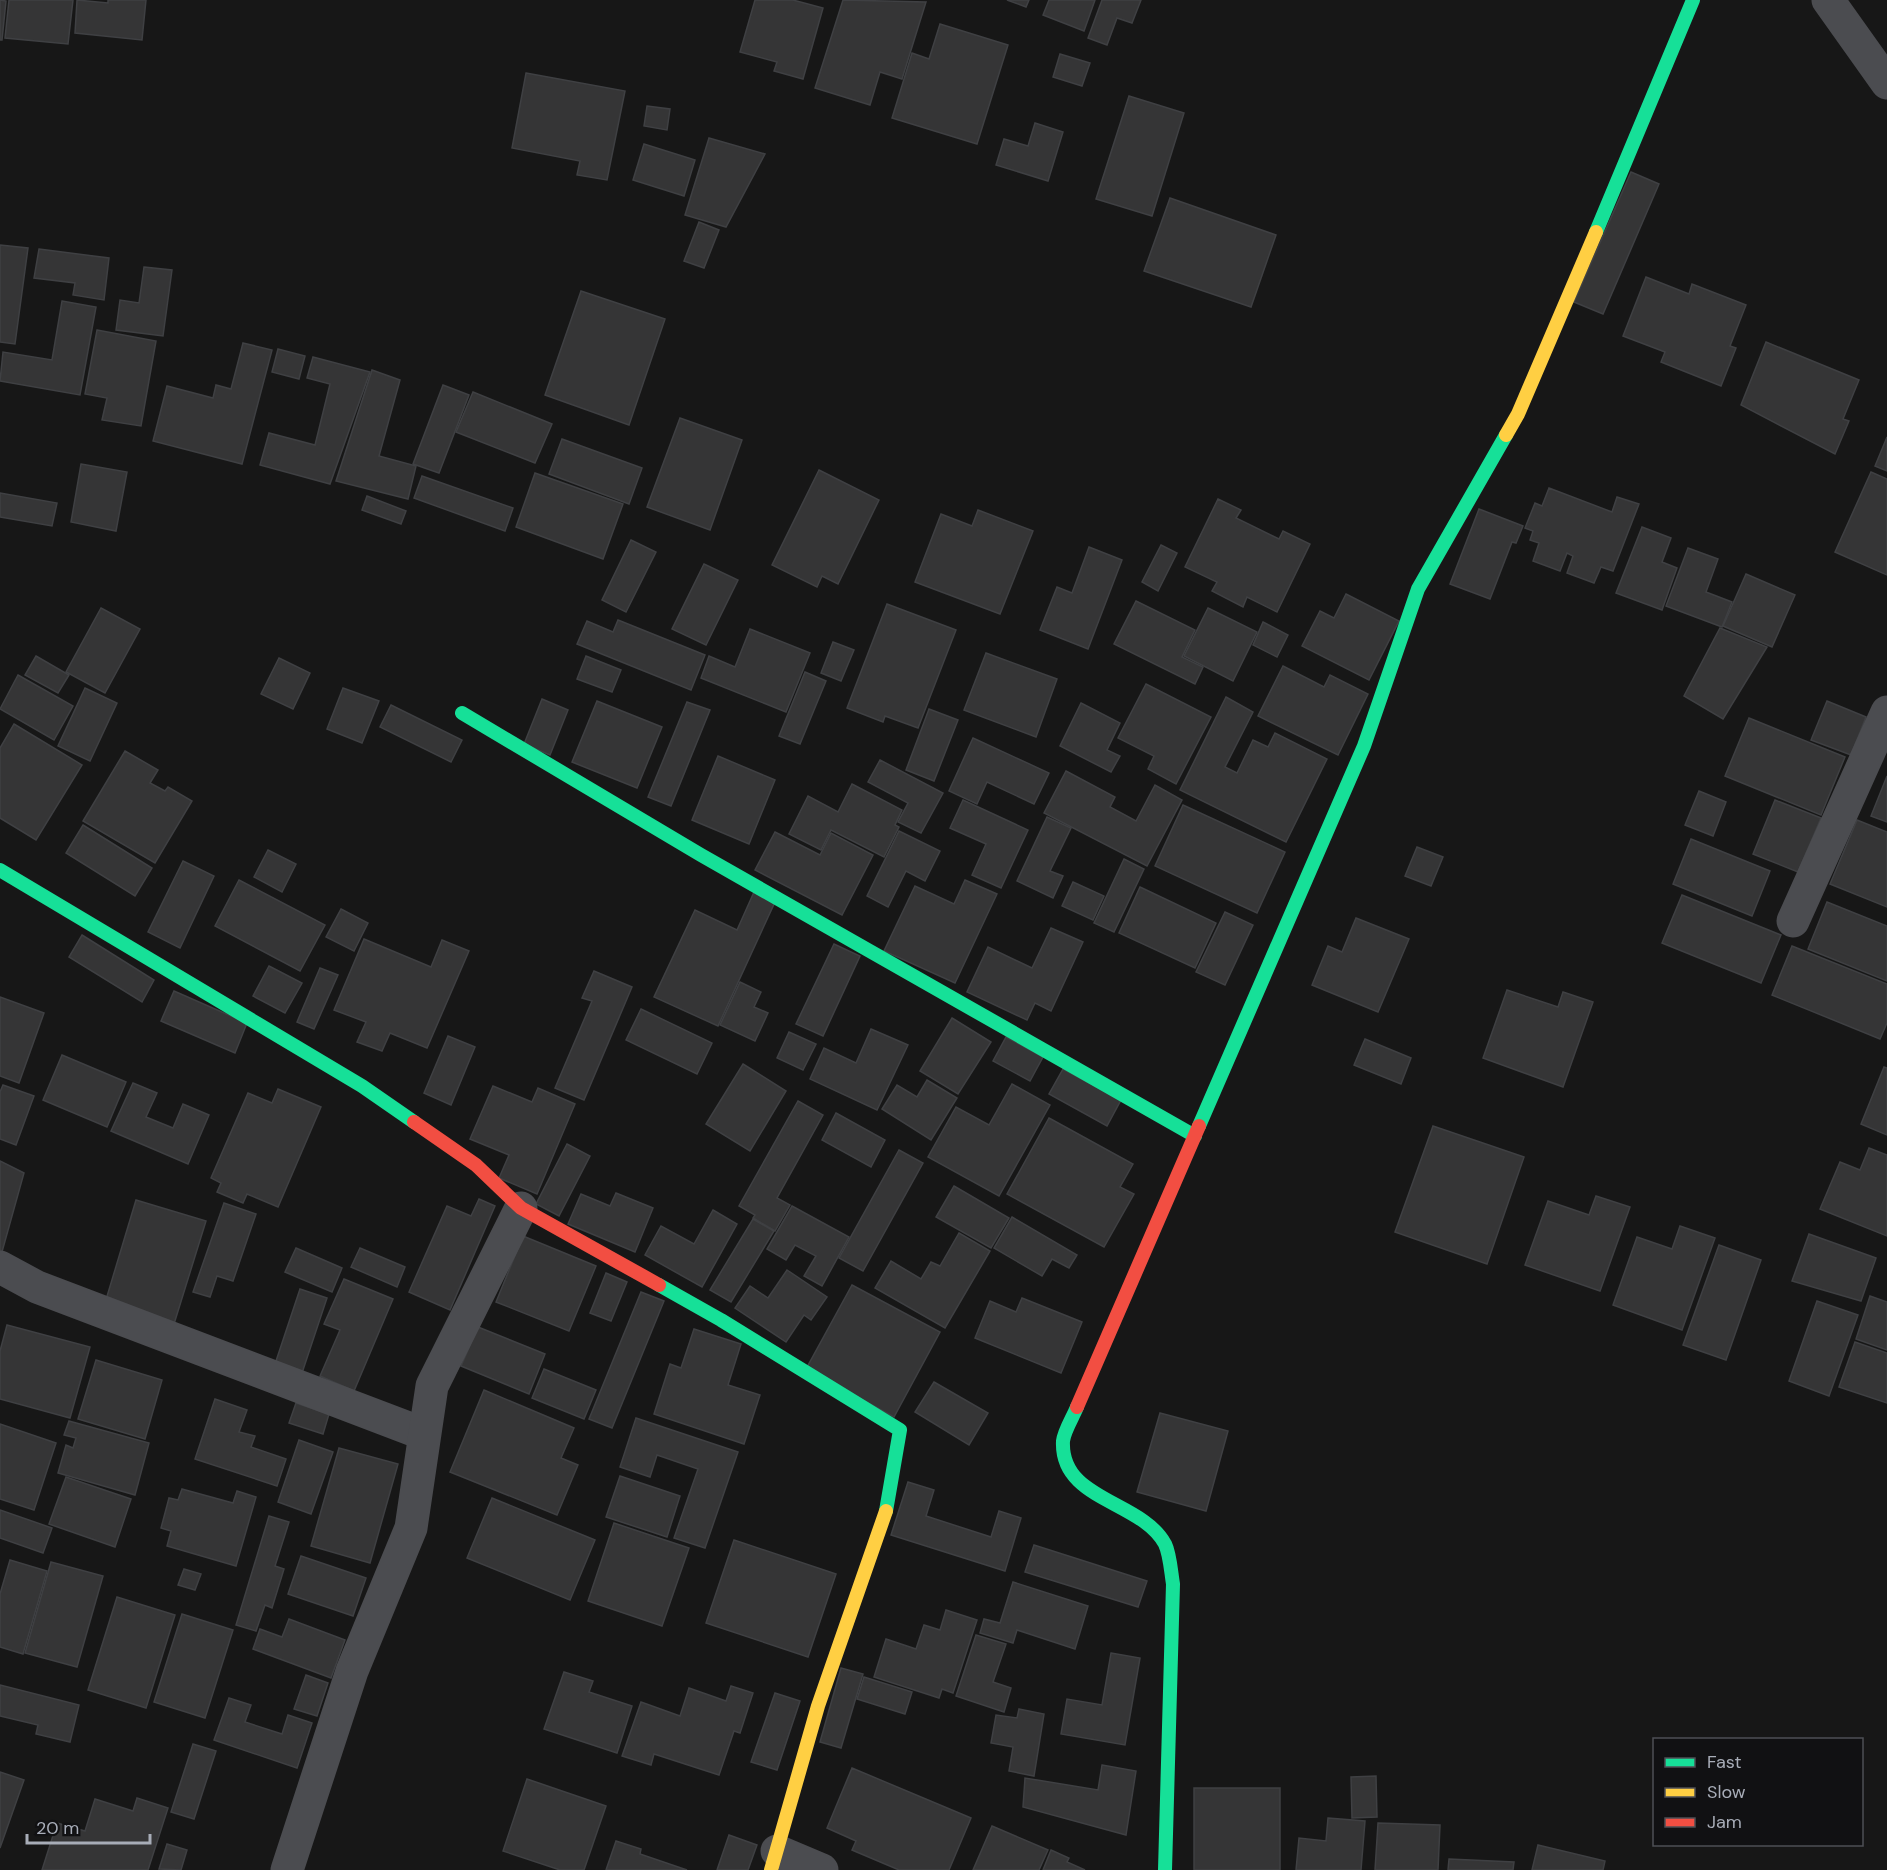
<svg xmlns="http://www.w3.org/2000/svg" width="1887" height="1870" viewBox="0 0 1887 1870" font-family="'DM Sans',sans-serif">
	<style>
		.building { fill: #353536; stroke: #3f4043; stroke-width: 1.5 }
		.lines { fill: none; stroke-linecap: round; stroke-linejoin: round }
		.street { stroke: #4b4c50; stroke-width: 33 }
		.fast { stroke: #16e098; stroke-width: 14 }
		.slow { stroke: #ffcf43; stroke-width: 14 }
		.jam { stroke: #f24e42; stroke-width: 14 }
	</style>
	<rect width="100%" height="100%" fill="#171717"/>
	<g class="building">
		<path d="M0,0L6,1L2,40H0Z"/>
		<path d="M9,0H73L68,44L5,38Z"/>
		<path d="M77,0L108,3V0H146L142,40L75,33Z"/>
		<path d="M755,0H793L823,8L803,79L774,71L777,62L740,52Z"/>
		<path d="M843,0L926,2L902,79L880,72L870,105L815,88Z"/>
		<path d="M1007,0H1029L1026,7Z"/>
		<path d="M1049,0H1095L1084,31L1043,15Z"/>
		<path d="M1102,0H1141L1132,23L1117,18L1107,45L1088,38Z"/>
		<path d="M940,24L1008,45L977,144L892,118L912,53L929,59Z"/>
		<path d="M1060,54L1090,63L1082,86L1053,77Z"/>
		<path d="M526,73L625,91L607,180L577,175L580,161L512,148Z"/>
		<path d="M1129,96L1184,113L1152,216L1096,199Z"/>
		<path d="M647,106L670,109L667,130L644,126Z"/>
		<path d="M1035,123L1063,132L1048,181L996,165L1004,139L1028,146Z"/>
		<path d="M709,138L765,154L726,227L685,215Z"/>
		<path d="M644,144L695,160L684,196L633,180Z"/>
		<path d="M1631,172L1659,184L1603,314L1574,302Z"/>
		<path d="M1170,198L1276,235L1251,307L1144,271Z"/>
		<path d="M699,222L719,230L704,268L684,261Z"/>
		<path d="M0,245L28,248L15,344L0,342Z"/>
		<path d="M39,249L109,258L104,300L73,295L75,283L34,278Z"/>
		<path d="M144,267L172,270L163,336L116,330L120,300L139,303Z"/>
		<path d="M1646,277L1689,294L1692,284L1746,305L1730,346L1736,348L1721,386L1661,362L1665,352L1623,336Z"/>
		<path d="M581,291L665,319L629,425L545,395Z"/>
		<path d="M62,301L96,307L80,395L0,381L3,352L52,360Z"/>
		<path d="M97,330L156,341L141,426L102,420L107,398L85,394Z"/>
		<path d="M1766,342L1859,380L1843,419L1849,421L1835,454L1741,405Z"/>
		<path d="M243,343L272,350L242,464L153,441L167,386L213,398L216,385L231,389Z"/>
		<path d="M278,349L305,356L299,379L272,372Z"/>
		<path d="M313,357L370,372L330,484L260,465L269,433L315,445L330,384L307,378Z"/>
		<path d="M372,370L400,380L379,456L416,466L408,499L336,481Z"/>
		<path d="M443,385L469,395L439,473L413,464Z"/>
		<path d="M473,392L552,424L535,463L456,432Z"/>
		<path d="M680,418L742,440L710,530L647,507Z"/>
		<path d="M1887,437V471L1875,466Z"/>
		<path d="M562,439L642,468L629,504L549,474Z"/>
		<path d="M81,464L127,472L116,531L71,522Z"/>
		<path d="M819,470L879,500L838,584L822,576L817,587L772,565Z"/>
		<path d="M1871,472L1887,479V575L1835,552Z"/>
		<path d="M535,473L623,504L603,559L516,527Z"/>
		<path d="M422,476L513,508L505,531L414,498Z"/>
		<path d="M1549,488L1612,512L1617,497L1639,504L1613,571L1601,567L1594,583L1567,573L1573,556L1567,553L1560,571L1533,561L1539,543L1530,540L1533,531L1525,528L1535,503L1542,506Z"/>
		<path d="M0,493L57,503L52,526L0,517Z"/>
		<path d="M367,496L406,511L401,524L362,510Z"/>
		<path d="M1218,499L1241,510L1236,518L1279,539L1283,531L1310,544L1277,612L1247,597L1243,607L1212,591L1217,582L1185,567Z"/>
		<path d="M1479,509L1523,526L1516,543L1512,542L1490,599L1450,584Z"/>
		<path d="M978,510L1033,531L1000,614L915,582L941,514L972,526Z"/>
		<path d="M1642,527L1671,538L1662,562L1677,568L1662,610L1616,593Z"/>
		<path d="M631,540L656,552L626,612L602,600Z"/>
		<path d="M1161,545L1177,553L1158,591L1142,582Z"/>
		<path d="M1089,547L1122,560L1088,649L1040,630L1057,587L1072,593Z"/>
		<path d="M1688,548L1718,559L1706,592L1732,602L1722,627L1666,606Z"/>
		<path d="M704,564L738,580L706,645L672,629Z"/>
		<path d="M1746,574L1795,595L1772,647L1723,626Z"/>
		<path d="M1346,594L1399,621L1369,680L1302,646L1320,611L1334,618Z"/>
		<path d="M1136,601L1195,630L1182,657L1203,667L1195,684L1114,644Z"/>
		<path d="M887,604L956,630L918,728L885,716L883,722L847,708Z"/>
		<path d="M101,608L140,629L105,693L66,672Z"/>
		<path d="M1208,608L1257,632L1233,681L1184,656Z"/>
		<path d="M618,620L705,655L691,690L577,644L587,621L613,632Z"/>
		<path d="M1263,622L1288,635L1277,657L1253,645Z"/>
		<path d="M1720,628L1767,647L1723,719L1684,696Z"/>
		<path d="M750,629L810,653L786,712L701,678L709,656L735,667Z"/>
		<path d="M833,642L854,650L841,681L821,673Z"/>
		<path d="M986,653L1057,679L1036,737L964,710Z"/>
		<path d="M36,656L69,675L58,693L25,675Z"/>
		<path d="M586,656L621,670L612,692L577,679Z"/>
		<path d="M279,658L310,673L293,709L261,694Z"/>
		<path d="M1283,666L1324,687L1330,675L1368,694L1338,755L1258,716Z"/>
		<path d="M805,672L826,681L800,744L779,736Z"/>
		<path d="M18,675L73,706L54,740L0,709Z"/>
		<path d="M1146,684L1211,717L1176,784L1148,769L1154,756L1118,738Z"/>
		<path d="M85,688L117,703L90,761L58,746Z"/>
		<path d="M343,688L379,701L362,743L327,729Z"/>
		<path d="M1226,697L1253,712L1225,767L1237,773L1253,740L1268,747L1275,733L1327,759L1286,842L1180,790Z"/>
		<path d="M542,699L568,710L550,755L524,744Z"/>
		<path d="M597,701L662,727L637,788L572,762Z"/>
		<path d="M1827,701L1866,717L1851,755L1811,740Z"/>
		<path d="M687,702L710,710L671,806L648,797Z"/>
		<path d="M1081,703L1120,723L1107,750L1120,756L1111,772L1060,746Z"/>
		<path d="M391,705L462,740L451,762L380,727Z"/>
		<path d="M929,709L958,720L934,781L906,770Z"/>
		<path d="M1749,718L1845,757L1821,815L1725,776Z"/>
		<path d="M14,724L82,765L36,840L0,818V748Z"/>
		<path d="M973,738L1049,773L1034,804L987,782L977,804L949,791Z"/>
		<path d="M125,751L158,770L150,783L165,791L168,787L192,801L155,863L83,821Z"/>
		<path d="M718,756L775,780L749,844L692,820Z"/>
		<path d="M880,760L943,793L921,833L898,822L908,803L868,782Z"/>
		<path d="M1066,771L1115,797L1110,807L1136,821L1155,785L1182,800L1147,866L1044,813Z"/>
		<path d="M1887,776V822L1871,816Z"/>
		<path d="M852,784L902,810L895,825L899,827L884,857L831,830L821,850L789,834L808,796L838,812Z"/>
		<path d="M1699,791L1726,802L1713,836L1685,825Z"/>
		<path d="M963,800L1028,830L1001,888L972,875L986,844L950,828Z"/>
		<path d="M1775,800L1821,818L1798,872L1753,854Z"/>
		<path d="M1183,805L1285,852L1257,913L1155,866Z"/>
		<path d="M1047,817L1071,828L1050,871L1063,876L1053,898L1017,881Z"/>
		<path d="M1857,820L1887,832V907L1830,884Z"/>
		<path d="M83,825L152,868L135,896L66,853Z"/>
		<path d="M899,831L940,851L925,881L906,871L888,907L867,896Z"/>
		<path d="M775,832L820,855L831,833L873,855L842,915L755,870Z"/>
		<path d="M1691,839L1770,871L1752,916L1673,884Z"/>
		<path d="M1417,847L1443,857L1431,886L1405,876Z"/>
		<path d="M268,850L296,864L282,892L254,877Z"/>
		<path d="M1124,859L1144,869L1114,932L1094,923Z"/>
		<path d="M183,861L214,876L180,948L148,932Z"/>
		<path d="M239,880L325,925L300,971L215,926Z"/>
		<path d="M965,880L997,894L955,983L884,951L915,886L954,904Z"/>
		<path d="M1073,882L1104,896L1093,920L1062,906Z"/>
		<path d="M1140,887L1216,923L1195,968L1119,933Z"/>
		<path d="M754,892L775,902L718,1026L654,997L695,910L737,930Z"/>
		<path d="M1682,895L1781,935L1761,983L1662,943Z"/>
		<path d="M1827,902L1887,926V981L1808,949Z"/>
		<path d="M341,909L368,923L354,951L326,937Z"/>
		<path d="M1225,912L1253,925L1225,985L1196,972Z"/>
		<path d="M1356,918L1409,939L1378,1012L1312,985L1328,946L1342,952Z"/>
		<path d="M1051,928L1083,942L1051,1011L1035,1003L1027,1020L967,992L988,947L1032,968Z"/>
		<path d="M82,935L154,980L142,1002L69,957Z"/>
		<path d="M364,939L431,967L442,940L469,951L427,1048L390,1033L382,1051L357,1042L366,1022L334,1010Z"/>
		<path d="M834,944L860,956L823,1036L796,1024Z"/>
		<path d="M1792,946L1887,984V1023L1880,1039L1772,995Z"/>
		<path d="M269,966L302,983L285,1013L253,996Z"/>
		<path d="M320,968L338,975L314,1029L297,1022Z"/>
		<path d="M594,971L632,987L584,1100L555,1088L592,1001L582,998Z"/>
		<path d="M740,982L761,992L754,1007L768,1013L755,1041L720,1025Z"/>
		<path d="M1507,990L1558,1007L1563,992L1593,1002L1563,1087L1483,1058Z"/>
		<path d="M174,991L247,1023L235,1053L161,1021Z"/>
		<path d="M0,997L44,1013L19,1083L0,1076Z"/>
		<path d="M641,1009L712,1043L697,1074L626,1040Z"/>
		<path d="M952,1018L991,1042L958,1094L920,1071Z"/>
		<path d="M871,1029L908,1045L877,1110L810,1079L824,1048L856,1063Z"/>
		<path d="M789,1032L816,1044L803,1070L777,1058Z"/>
		<path d="M448,1036L475,1047L451,1105L424,1093Z"/>
		<path d="M1006,1037L1043,1057L1030,1081L993,1061Z"/>
		<path d="M1365,1039L1411,1058L1401,1084L1354,1065Z"/>
		<path d="M62,1055L126,1082L107,1127L43,1100Z"/>
		<path d="M743,1064L786,1091L750,1151L706,1124Z"/>
		<path d="M1884,1067L1887,1068V1135L1861,1124Z"/>
		<path d="M1063,1069L1121,1100L1107,1126L1049,1094Z"/>
		<path d="M927,1080L957,1098L931,1140L882,1109L897,1085L917,1097Z"/>
		<path d="M133,1083L157,1093L146,1117L173,1128L183,1104L209,1115L188,1164L111,1131Z"/>
		<path d="M1012,1084L1050,1105L999,1196L928,1157L956,1107L989,1125Z"/>
		<path d="M3,1085L34,1096L16,1145L0,1139V1092Z"/>
		<path d="M493,1086L532,1102L538,1088L575,1104L537,1194L499,1178L509,1155L470,1139Z"/>
		<path d="M278,1089L321,1107L278,1207L247,1194L243,1203L217,1192L221,1183L211,1178L248,1093L272,1103Z"/>
		<path d="M798,1101L823,1115L777,1198L790,1205L775,1231L753,1218L755,1215L739,1206Z"/>
		<path d="M836,1113L885,1140L871,1167L822,1140Z"/>
		<path d="M1049,1118L1133,1164L1120,1187L1134,1194L1104,1247L1007,1194Z"/>
		<path d="M1433,1126L1524,1157L1487,1264L1395,1232Z"/>
		<path d="M567,1144L590,1156L559,1216L536,1204Z"/>
		<path d="M1869,1148L1887,1155V1236L1820,1209L1840,1162L1860,1170Z"/>
		<path d="M899,1150L923,1163L863,1271L839,1258Z"/>
		<path d="M0,1161L24,1173L0,1259Z"/>
		<path d="M954,1186L1009,1218L991,1248L936,1217Z"/>
		<path d="M616,1193L653,1208L635,1252L568,1224L581,1194L610,1206Z"/>
		<path d="M1596,1196L1630,1207L1600,1291L1525,1265L1548,1201L1589,1215Z"/>
		<path d="M479,1199L495,1206L450,1310L409,1292L447,1206L471,1216Z"/>
		<path d="M136,1200L206,1221L174,1324L105,1303Z"/>
		<path d="M224,1203L256,1214L233,1281L217,1276L210,1297L193,1292Z"/>
		<path d="M792,1206L849,1237L822,1286L804,1276L816,1256L795,1245L786,1260L767,1249Z"/>
		<path d="M713,1210L737,1224L702,1287L645,1255L661,1226L694,1244Z"/>
		<path d="M1012,1217L1077,1255L1069,1268L1052,1259L1042,1276L994,1248Z"/>
		<path d="M753,1219L774,1231L731,1302L710,1290Z"/>
		<path d="M1680,1226L1715,1238L1682,1330L1613,1305L1637,1237L1672,1249Z"/>
		<path d="M959,1233L990,1251L945,1328L875,1288L891,1261L921,1279L931,1262L940,1266Z"/>
		<path d="M1809,1234L1876,1258L1861,1301L1792,1281Z"/>
		<path d="M523,1236L596,1266L569,1331L496,1302Z"/>
		<path d="M1719,1245L1761,1260L1726,1360L1683,1345Z"/>
		<path d="M296,1248L342,1268L332,1292L285,1272Z"/>
		<path d="M360,1248L405,1267L397,1287L351,1267Z"/>
		<path d="M787,1270L827,1297L811,1320L804,1315L786,1342L735,1308L750,1286L768,1298Z"/>
		<path d="M606,1273L627,1282L611,1321L590,1313Z"/>
		<path d="M344,1279L393,1299L354,1391L320,1376L340,1330L324,1324Z"/>
		<path d="M852,1285L940,1332L894,1417L806,1369Z"/>
		<path d="M300,1289L327,1298L302,1373L275,1364Z"/>
		<path d="M641,1292L664,1301L612,1428L589,1419Z"/>
		<path d="M1870,1296L1887,1302V1350L1856,1339Z"/>
		<path d="M1022,1298L1082,1322L1061,1373L975,1338L990,1301L1016,1312Z"/>
		<path d="M1817,1301L1858,1315L1829,1396L1789,1381Z"/>
		<path d="M7,1325L90,1347L70,1418L0,1399V1351Z"/>
		<path d="M478,1327L545,1354L529,1394L461,1366Z"/>
		<path d="M694,1329L741,1344L728,1385L760,1395L744,1444L654,1414L670,1364L681,1368Z"/>
		<path d="M1855,1342L1887,1353V1403L1839,1387Z"/>
		<path d="M96,1360L162,1380L145,1439L78,1419Z"/>
		<path d="M544,1369L596,1390L584,1419L532,1398Z"/>
		<path d="M934,1382L988,1413L969,1445L915,1412Z"/>
		<path d="M484,1390L574,1428L561,1458L578,1465L557,1515L450,1472Z"/>
		<path d="M215,1399L247,1410L239,1432L255,1436L251,1447L286,1459L277,1486L195,1459Z"/>
		<path d="M296,1403L329,1414L323,1434L289,1423Z"/>
		<path d="M1160,1413L1228,1431L1206,1511L1137,1492Z"/>
		<path d="M636,1418L738,1452L705,1548L674,1538L698,1469L657,1455L650,1477L620,1467Z"/>
		<path d="M69,1421L149,1443L135,1495L58,1473L66,1445L73,1448L76,1438L64,1435Z"/>
		<path d="M0,1424L56,1443L34,1510L0,1499Z"/>
		<path d="M299,1440L333,1452L311,1514L278,1502Z"/>
		<path d="M339,1448L398,1464L370,1563L311,1546Z"/>
		<path d="M620,1476L680,1496L667,1537L606,1517Z"/>
		<path d="M66,1477L131,1499L115,1547L49,1524Z"/>
		<path d="M908,1482L934,1490L926,1516L991,1537L999,1511L1021,1518L1005,1571L891,1535Z"/>
		<path d="M182,1489L233,1503L237,1491L256,1497L236,1566L167,1546L171,1531L161,1528L169,1498L178,1500Z"/>
		<path d="M492,1498L595,1540L570,1600L467,1558Z"/>
		<path d="M0,1510L52,1528L43,1553L0,1538Z"/>
		<path d="M269,1516L289,1522L275,1566L284,1569L272,1608L265,1605L256,1631L236,1625Z"/>
		<path d="M614,1523L689,1548L662,1626L588,1601Z"/>
		<path d="M734,1540L836,1574L808,1657L706,1623Z"/>
		<path d="M1034,1545L1147,1581L1138,1607L1025,1572Z"/>
		<path d="M301,1556L366,1578L353,1616L288,1594Z"/>
		<path d="M10,1560L47,1571L23,1654L0,1647V1594Z"/>
		<path d="M51,1562L103,1576L77,1667L25,1653Z"/>
		<path d="M184,1569L201,1574L195,1590L178,1585Z"/>
		<path d="M1013,1582L1088,1606L1075,1649L1017,1630L1013,1643L980,1633L984,1619L1000,1623Z"/>
		<path d="M117,1597L175,1615L146,1708L88,1690Z"/>
		<path d="M946,1610L977,1620L953,1693L942,1689L939,1698L874,1677L886,1639L916,1649L924,1625L940,1630Z"/>
		<path d="M182,1614L233,1630L205,1718L154,1702Z"/>
		<path d="M289,1619L345,1640L331,1678L253,1649L260,1629L282,1637Z"/>
		<path d="M976,1635L1006,1644L993,1682L1011,1688L1004,1712L956,1696Z"/>
		<path d="M1111,1653L1140,1658L1125,1745L1061,1734L1067,1699L1102,1705Z"/>
		<path d="M841,1668L863,1674L841,1748L820,1742Z"/>
		<path d="M564,1672L593,1681L589,1692L632,1706L617,1753L544,1729Z"/>
		<path d="M306,1675L328,1683L317,1716L294,1709Z"/>
		<path d="M864,1677L912,1692L905,1714L857,1699Z"/>
		<path d="M0,1685L79,1705L70,1742L36,1734L38,1725L0,1716Z"/>
		<path d="M731,1686L753,1693L740,1733L734,1731L719,1775L654,1754L651,1765L622,1756L641,1702L680,1716L689,1688L726,1701Z"/>
		<path d="M775,1693L800,1701L777,1770L751,1762Z"/>
		<path d="M229,1698L251,1705L245,1722L282,1734L288,1715L312,1723L297,1768L214,1740Z"/>
		<path d="M1019,1709L1044,1714L1034,1776L1009,1771L1013,1747L991,1743L996,1715L1017,1718Z"/>
		<path d="M193,1744L216,1751L194,1819L171,1812Z"/>
		<path d="M1102,1765L1136,1771L1126,1835L1023,1807L1025,1778L1098,1790Z"/>
		<path d="M852,1768L971,1818L949,1870H899L852,1850L856,1841L827,1828Z"/>
		<path d="M0,1772L24,1780L0,1848Z"/>
		<path d="M1376,1776L1377,1817L1352,1818L1351,1777Z"/>
		<path d="M527,1779L606,1806L584,1870H560L503,1851Z"/>
		<rect x="1194" y="1788" width="86" height="82"/>
		<path d="M137,1798L168,1808L148,1870H42L57,1823L85,1831L95,1799L133,1811Z"/>
		<path d="M1328,1818L1365,1821L1361,1870H1296L1299,1838L1326,1841Z"/>
		<path d="M1378,1823L1440,1825L1438,1870H1375Z"/>
		<path d="M992,1826L1048,1850L1039,1870H973Z"/>
		<path d="M729,1835L757,1845L748,1870H717Z"/>
		<path d="M616,1841L641,1849L640,1854L687,1870H606Z"/>
		<path d="M167,1844L187,1850L181,1870L159,1869Z"/>
		<path d="M1538,1845L1605,1861L1603,1870H1532Z"/>
		<path d="M1051,1850L1069,1858L1067,1862L1085,1870H1043Z"/>
		<path d="M1449,1859L1514,1862L1513,1870H1448Z"/>
	</g>
	<g class="lines">
		<g class="street">
			<path d="M1828,0L1887,83"/>
			<path d="M1793,921L1887,712"/>
			<path d="M0,1267L37,1287L424,1434"/>
			<path d="M777,1851L822,1870"/>
			<path d="M287,1870L352,1671L411,1528L432,1386L521,1208"/>
		</g>
		<g class="fast">
			<path d="M1596,232L1693,0"/>
			<path d="M462,713L701,855L1195,1136"/>
			<path d="M0,870L362,1086L414,1122"/>
			<path d="M1199,1126L1364,746L1418,589L1506,435"/>
			<path d="M659,1285L721,1320L900,1430L886,1511"/>
			<path d="M1077,1407C1073,1417 1064,1431 1063,1441C1060,1501 1141,1500 1165,1544C1170,1554 1171,1572 1173,1584L1165,1870"/>
		</g>
		<g class="slow">
			<path d="M1506,435L1518,414L1596,232"/>
			<path d="M771,1870L818,1706L886,1511"/>
		</g>
		<g class="jam">
			<path d="M414,1122L476,1165L521,1208L659,1285"/>
			<path d="M1077,1407L1199,1126"/>
		</g>
	</g>
	<rect x="1653" y="1738" width="210" height="108" fill="#111113" stroke="#4d4f55" stroke-width="1.5"/>
	<rect x="1665" y="1758" width="30" height="9" fill="#16e098" stroke="#4d4f55" stroke-width="1.5"/>
	<text x="1707" y="1768" font-size="18" fill="#a8adb8">Fast</text>
	<rect x="1665" y="1788" width="30" height="9" fill="#ffcf43" stroke="#4d4f55" stroke-width="1.5"/>
	<text x="1707" y="1798" font-size="18" fill="#a8adb8">Slow</text>
	<rect x="1665" y="1818" width="30" height="9" fill="#f24e42" stroke="#4d4f55" stroke-width="1.5"/>
	<text x="1707" y="1828" font-size="18" fill="#a8adb8">Jam</text>
	<path d="M27 1834v9h123v-9" fill="none" stroke="#a8adb8" stroke-width="3"/>
	<text x="36" y="1834" font-size="18" fill="#a8adb8" stroke="#111113" stroke-width="4.5" paint-order="stroke">20 m</text>
</svg>
